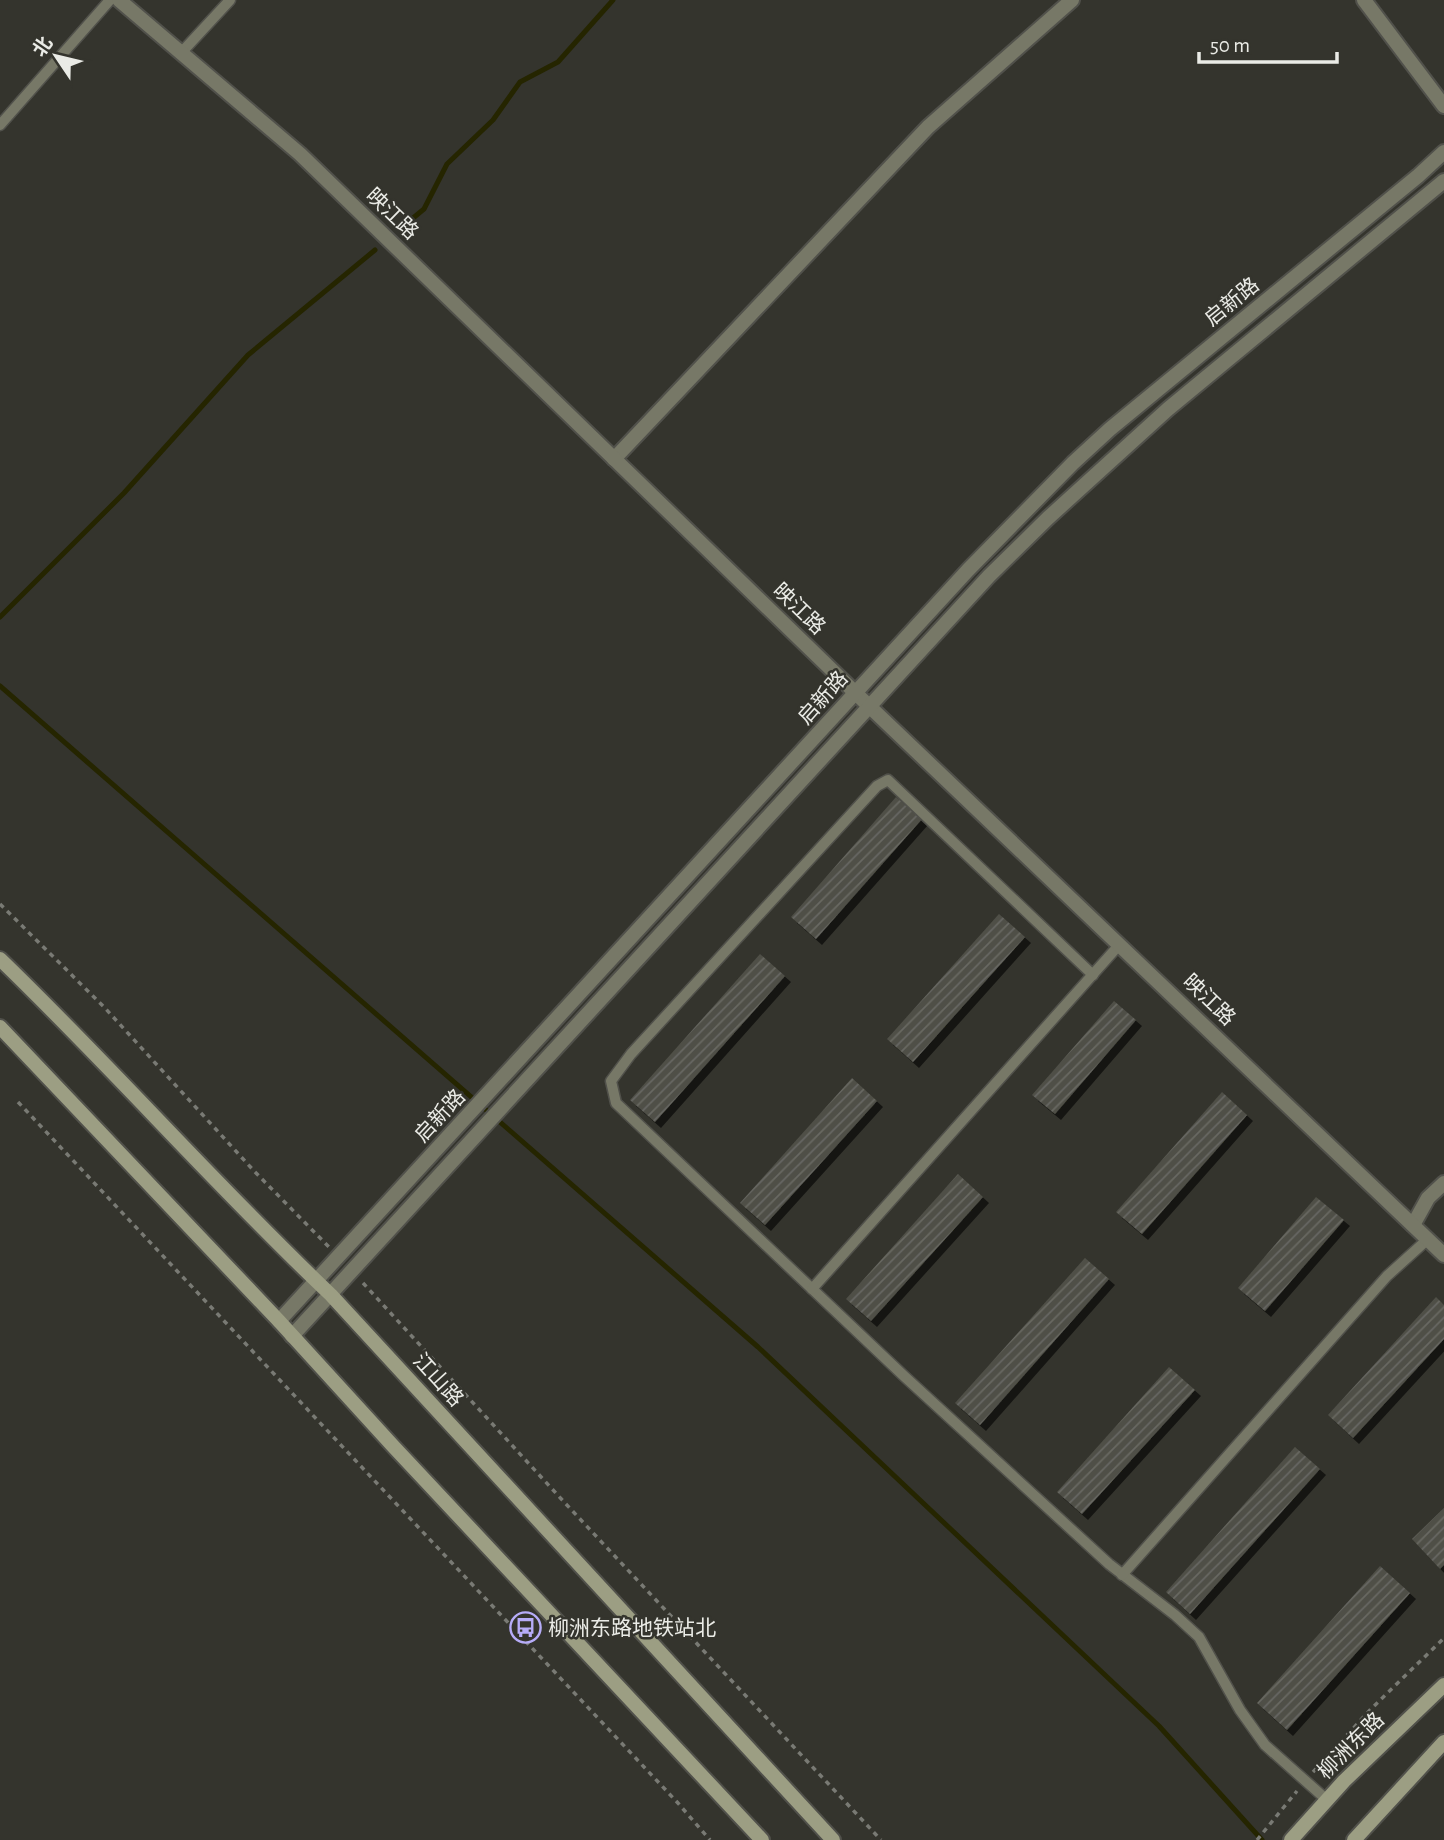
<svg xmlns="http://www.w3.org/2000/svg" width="1444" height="1840" viewBox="0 0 1444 1840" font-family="'Alegreya Sans','Noto Sans SC',sans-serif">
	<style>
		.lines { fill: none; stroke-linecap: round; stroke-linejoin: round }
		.stream { stroke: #252500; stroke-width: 5 }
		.building { fill: url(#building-hatch); filter: url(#shadow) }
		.service-casing { stroke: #51514b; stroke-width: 13 }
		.minor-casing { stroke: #51514b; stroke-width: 18 }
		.tertiary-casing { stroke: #51514b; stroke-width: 18 }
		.secondary-casing { stroke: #51514b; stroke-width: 18 }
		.path { stroke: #797a74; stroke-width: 3.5; stroke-dasharray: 5 5; stroke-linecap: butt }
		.service { stroke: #777867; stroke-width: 10 }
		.minor { stroke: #777867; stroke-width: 14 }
		.tertiary { stroke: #777867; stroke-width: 14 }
		.secondary { stroke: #9c9e83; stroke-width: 14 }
		.labels { text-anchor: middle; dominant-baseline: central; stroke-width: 5; stroke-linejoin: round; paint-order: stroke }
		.street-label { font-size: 21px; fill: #eaebe6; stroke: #34342d }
		.poi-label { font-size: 21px; fill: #eaebe6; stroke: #34342d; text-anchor: start }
	</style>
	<defs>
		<pattern id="building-hatch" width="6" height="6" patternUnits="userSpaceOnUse" patternTransform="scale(1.75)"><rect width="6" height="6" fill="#4f4f47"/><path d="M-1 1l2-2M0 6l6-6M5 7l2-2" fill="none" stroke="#686862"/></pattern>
		<filter id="shadow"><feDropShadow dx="6" dy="6" stdDeviation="0" flood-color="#0009"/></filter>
	</defs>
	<rect width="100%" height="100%" fill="#34342d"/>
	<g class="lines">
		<g class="stream">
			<path d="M401,228L424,209L447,164L493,120L520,82L558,62L613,0"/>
			<path d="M0,617L124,493L248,355L375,250"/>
			<path d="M0,686L758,1347L1159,1726L1262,1840"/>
		</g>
	</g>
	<g class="building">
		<path d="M896,797L922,819L816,939L791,917Z"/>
		<path d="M999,914L1025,937L913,1062L887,1039Z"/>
		<path d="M760,954L785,976L655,1122L630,1100Z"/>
		<path d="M1114,1001L1136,1020L1055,1114L1032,1095Z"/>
		<path d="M852,1078L877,1101L765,1225L740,1203Z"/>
		<path d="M1222,1092L1247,1115L1142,1234L1116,1212Z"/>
		<path d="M958,1174L983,1197L871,1321L846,1299Z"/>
		<path d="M1316,1197L1344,1220L1265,1311L1238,1288Z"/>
		<path d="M1085,1258L1109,1279L980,1425L955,1403Z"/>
		<path d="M1436,1297L1444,1305V1339L1353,1438L1328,1415Z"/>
		<path d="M1169,1367L1195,1390L1082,1514L1057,1492Z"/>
		<path d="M1295,1447L1320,1469L1190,1614L1166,1592Z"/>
		<path d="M1444,1508V1565L1440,1569L1412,1539Z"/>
		<path d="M1380,1566L1410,1593L1287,1730L1257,1703Z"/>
	</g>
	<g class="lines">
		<defs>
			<g id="service">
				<path d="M181,53L230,0"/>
				<path d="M0,125L110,0"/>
				<path d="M1093,975L888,780L877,786L631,1054L611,1081L616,1103L904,1376L1109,1564L1175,1615L1199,1637L1240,1710L1265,1745L1327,1800"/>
				<path d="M812,1289L1120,944"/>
				<path d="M1122,1575L1387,1276L1428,1239"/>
			</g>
			<g id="minor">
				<path d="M614,459L928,127L1072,0"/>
				<path d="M1413,1225L1428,1198L1444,1183"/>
			</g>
			<g id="tertiary">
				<path d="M119,0L300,154L869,706L1444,1255"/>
				<path d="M1364,0L1444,106"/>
				<path d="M279,1321L968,570L1073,463L1110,429L1418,176L1444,152"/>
				<path d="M292,1336L989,576L1048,518L1168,409L1444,181"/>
			</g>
			<g id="secondary">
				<path d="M0,959C113,1068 217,1187 331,1295L833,1840"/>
				<path d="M0,1027L279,1321L393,1446L762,1840"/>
				<path d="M1291,1840L1344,1781L1444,1685"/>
				<path d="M1354,1840L1444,1742"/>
			</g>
		</defs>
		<use href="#service" class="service-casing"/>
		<use href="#minor" class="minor-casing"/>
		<use href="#tertiary" class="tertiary-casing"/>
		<use href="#secondary" class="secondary-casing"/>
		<g class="path">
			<path d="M0,904L104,1007L255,1172L329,1247"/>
			<path d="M18,1102L677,1802L710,1840"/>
			<path d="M363,1283L565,1503L881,1840"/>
			<path d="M1313,1772L1370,1710L1444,1638"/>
			<path d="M1257,1840L1297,1791"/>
		</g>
		<use href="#service" class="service"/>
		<use href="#minor" class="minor"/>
		<use href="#tertiary" class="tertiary"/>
		<use href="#secondary" class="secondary"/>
	</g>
	<defs>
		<symbol id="bus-ring" viewBox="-11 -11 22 22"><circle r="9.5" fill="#34342d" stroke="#b6acf8" stroke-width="1.5"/><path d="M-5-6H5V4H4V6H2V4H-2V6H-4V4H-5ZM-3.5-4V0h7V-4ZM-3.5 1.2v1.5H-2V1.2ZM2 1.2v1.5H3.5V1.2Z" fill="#b6acf8"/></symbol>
	</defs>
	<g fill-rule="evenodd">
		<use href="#bus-ring" x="508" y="1610" width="35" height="35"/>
	</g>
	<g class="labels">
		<g class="street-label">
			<text transform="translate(392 214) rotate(44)">映江路</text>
			<text transform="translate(1232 302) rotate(-39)">启新路</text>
			<text transform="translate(799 609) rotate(44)">映江路</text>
			<text transform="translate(823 698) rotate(-48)">启新路</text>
			<text transform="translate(1209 1000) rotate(44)">映江路</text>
			<text transform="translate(440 1116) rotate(-47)">启新路</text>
			<text transform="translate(438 1380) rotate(48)">江山路</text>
			<text transform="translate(1351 1746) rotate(-45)">柳洲东路</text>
		</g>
		<g class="poi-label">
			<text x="548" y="1628">柳洲东路地铁站北</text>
		</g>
	</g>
	<g transform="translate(56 56) rotate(305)" stroke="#34342d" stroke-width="5" paint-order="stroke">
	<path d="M0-5L12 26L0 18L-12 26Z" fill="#eaebe6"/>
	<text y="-10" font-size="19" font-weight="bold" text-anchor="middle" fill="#eaebe6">北</text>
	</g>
	<path d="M1199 52v10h138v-10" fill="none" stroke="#eaebe6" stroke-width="3.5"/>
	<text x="1210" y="52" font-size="21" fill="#eaebe6" stroke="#34342d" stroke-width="5" paint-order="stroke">50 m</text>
</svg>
